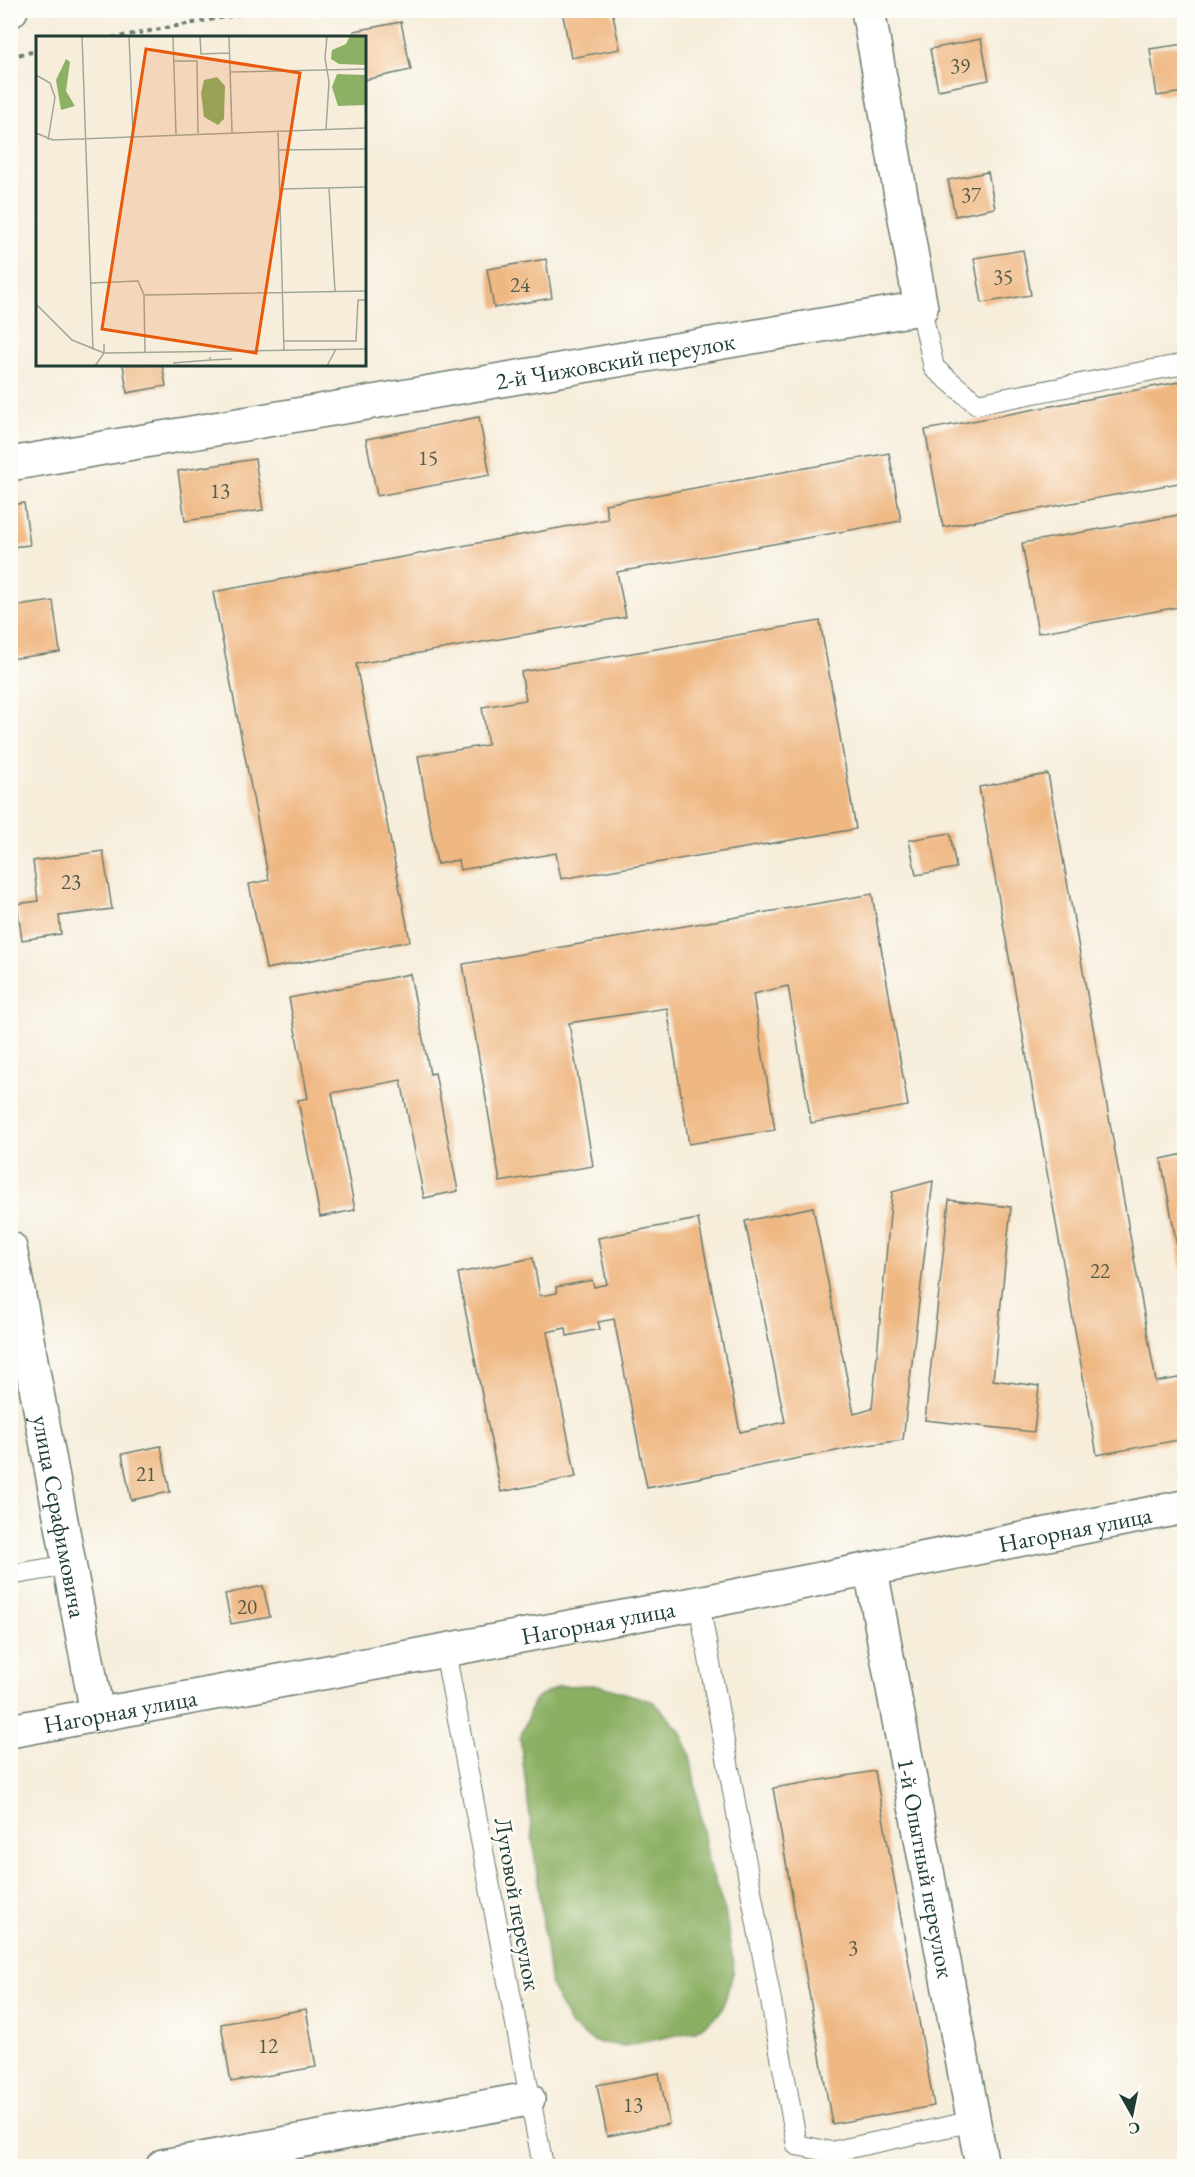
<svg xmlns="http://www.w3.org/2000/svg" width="1195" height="2177" viewBox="0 0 1195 2177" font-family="'EB Garamond',serif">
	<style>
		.forest { fill: #8cb064; stroke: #56764c; stroke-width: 1.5 }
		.building { fill: #efb782 }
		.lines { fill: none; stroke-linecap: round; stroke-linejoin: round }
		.service-casing { stroke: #6a7b6e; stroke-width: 22 }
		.minor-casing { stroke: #6a7b6e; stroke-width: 36 }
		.secondary-casing { stroke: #6a7b6e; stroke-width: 36 }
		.path { stroke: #6a7b6e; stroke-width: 4; stroke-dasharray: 4.5 4.5; stroke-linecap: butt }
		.service { stroke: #fff; stroke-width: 20 }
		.minor { stroke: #fff; stroke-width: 33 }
		.secondary { stroke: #fff; stroke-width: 33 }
		.labels { text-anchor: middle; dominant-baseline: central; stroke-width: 5; stroke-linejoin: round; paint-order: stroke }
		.number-label { font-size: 21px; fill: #535c48 }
		.street-label { font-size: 24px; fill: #1f3d34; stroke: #fdfcf7 }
		.inset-road { fill: none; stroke: #a0a798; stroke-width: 1.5 }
		.view { fill: #e8590c; fill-opacity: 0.15; stroke: #e8590c; stroke-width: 3 }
		.inset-edge { fill: none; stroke: #1f3d34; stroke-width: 3 }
	</style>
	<rect width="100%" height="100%" fill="#fdfcf7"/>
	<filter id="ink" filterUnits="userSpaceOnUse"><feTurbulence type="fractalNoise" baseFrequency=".0167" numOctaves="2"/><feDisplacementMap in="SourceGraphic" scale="12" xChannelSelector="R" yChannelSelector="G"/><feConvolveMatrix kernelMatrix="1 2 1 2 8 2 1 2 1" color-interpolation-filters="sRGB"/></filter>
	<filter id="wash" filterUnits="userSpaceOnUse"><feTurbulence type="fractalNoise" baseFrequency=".008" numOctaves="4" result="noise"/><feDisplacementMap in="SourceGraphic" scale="24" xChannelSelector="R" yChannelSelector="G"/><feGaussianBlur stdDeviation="1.35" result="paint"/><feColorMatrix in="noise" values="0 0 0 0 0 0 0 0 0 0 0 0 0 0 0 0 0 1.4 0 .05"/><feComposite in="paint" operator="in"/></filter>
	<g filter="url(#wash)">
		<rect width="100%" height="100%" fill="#f6edda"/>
		<path class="forest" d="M598,1685L654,1702L680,1731L690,1755L709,1865L725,1911L734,1970L721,2012L696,2031L625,2046L595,2042L571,2026L551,1987L520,1738L534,1700L559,1686Z"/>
		<g id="blocks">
			<g class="building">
				<path d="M562,10H612L620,49L571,58Z"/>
				<path d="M401,22L411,70L364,80V38H355L354,31Z"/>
				<path d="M981,39L989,80L938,90L930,49Z"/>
				<path d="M1184,44V92L1157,96L1150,49Z"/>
				<path d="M988,172L995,208L955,216L948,180Z"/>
				<path d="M1023,250L1031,295L982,303L974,258Z"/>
				<path d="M546,259L552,298L494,308L487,269Z"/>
				<path d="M123,364H162L166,386L127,393Z"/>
				<path d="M1184,381V482L943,527L925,430Z"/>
				<path d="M479,417L490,475L377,496L366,439Z"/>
				<path d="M889,453L901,521L617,572L626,617L356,664L410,941L266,969L249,884L269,880L213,592L608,519L605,504Z"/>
				<path d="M255,459L263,510L185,521L178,471Z"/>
				<path d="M24,503L30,545L10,547V505Z"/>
				<path d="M1184,514V606L1038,633L1022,543Z"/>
				<path d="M53,601L60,652L10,659V607Z"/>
				<path d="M820,621L856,829L561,879L556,853L460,870L458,860L437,864L418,756L488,745L482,707L526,700L521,672Z"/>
				<path d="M1048,774L1156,1382L1184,1377V1439L1097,1455L979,787Z"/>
				<path d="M950,833L956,868L916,875L909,840Z"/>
				<path d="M103,851L112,909L59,916L61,934L22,940L17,904L38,901L33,861Z"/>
				<path d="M872,894L908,1106L811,1123L788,986L753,994L775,1130L689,1144L667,1008L569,1023L593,1166L500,1182L463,964Z"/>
				<path d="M410,974L430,1074L435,1073L458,1191L424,1198L401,1080L332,1093L355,1210L320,1217L298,1100L308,1098L289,998Z"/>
				<path d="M1184,1154V1279H1183L1161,1159Z"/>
				<path d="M933,1181L903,1440L861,1446L647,1488L614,1319L598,1322L600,1329L567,1336L566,1328L547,1332L576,1477L501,1492L458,1273L533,1258L540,1296L557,1293L556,1287L592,1280L594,1287L607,1284L598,1238L698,1219L740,1432L785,1422L745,1221L813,1207L854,1414L872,1409L892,1192Z"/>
				<path d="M949,1200L1011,1207L993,1380L1039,1386L1034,1432L925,1420Z"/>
				<path d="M161,1446L170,1492L131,1500L122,1454Z"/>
				<path d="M263,1586L270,1617L231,1624L225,1594Z"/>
				<path d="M875,1771L934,2106L832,2124L773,1788Z"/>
				<path d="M306,2009L316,2067L231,2082L221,2024Z"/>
				<path d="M659,2073L669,2124L607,2136L597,2085Z"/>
			</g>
		</g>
	</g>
	<g filter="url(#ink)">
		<use href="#blocks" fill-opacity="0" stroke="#6a7b6e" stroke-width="1.5"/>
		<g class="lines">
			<defs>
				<g id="service">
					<path d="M921,308L934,368L977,404L1184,364"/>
					<path d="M10,1575L69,1565"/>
					<path d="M699,1603L797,2145L831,2152L974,2121"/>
					<path d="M445,1651L543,2166"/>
				</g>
				<g id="minor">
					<path id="s1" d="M10,464L921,308L868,10"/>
					<path id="s2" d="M10,1248L97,1713"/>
					<path id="s3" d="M871,1570L982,2166"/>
					<path id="s4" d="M10,1731L699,1603L1184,1507"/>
					<path d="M163,2166L528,2099"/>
				</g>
				<path id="secondary" d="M10,11L11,10"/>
			</defs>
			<use href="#service" class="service-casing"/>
			<use href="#minor" class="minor-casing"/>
			<use href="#secondary" class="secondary-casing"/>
			<g class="path">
				<path d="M112,38L263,10"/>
				<path d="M10,56L38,51"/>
			</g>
			<use href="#service" class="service"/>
			<use href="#minor" class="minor"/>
			<use href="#secondary" class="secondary"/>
		</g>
	</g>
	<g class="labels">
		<g class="number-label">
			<text x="960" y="65">39</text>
			<text x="971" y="194">37</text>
			<text x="1003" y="276">35</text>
			<text x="520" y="284">24</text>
			<text x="428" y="457">15</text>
			<text x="220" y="490">13</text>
			<text x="71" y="881">23</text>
			<text x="1100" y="1270">22</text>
			<text x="146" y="1473">21</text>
			<text x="247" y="1606">20</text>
			<text x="853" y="1947">3</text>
			<text x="268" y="2045">12</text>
			<text x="633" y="2104">13</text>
		</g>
		<g class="street-label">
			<text stroke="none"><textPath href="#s1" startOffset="614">2-й Чижовский переулок</textPath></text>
			<text stroke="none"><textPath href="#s2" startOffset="273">улица Серафимовича</textPath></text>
			<text stroke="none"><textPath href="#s4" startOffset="1084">Нагорная улица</textPath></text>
			<text stroke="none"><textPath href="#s4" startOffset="598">Нагорная улица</textPath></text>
			<text stroke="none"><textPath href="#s4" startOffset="112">Нагорная улица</textPath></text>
			<text stroke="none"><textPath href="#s3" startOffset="303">1-й Опытный переулок</textPath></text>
			<text transform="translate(518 1904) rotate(80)">Луговой переулок</text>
		</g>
	</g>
	<g transform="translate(36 36)">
		<rect width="330" height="330" fill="#f6edda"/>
		<path d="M314,0H330V29L303,28L295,23L296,14L310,8ZM30,23L34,26L30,55L39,70L25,74L20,44ZM301,38L330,39V69L302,70L296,51ZM181,41L189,50L188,83L182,89L168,81L165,57L168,44Z" fill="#8cb064"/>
		<path class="inset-road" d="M46,0L57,314M93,0L97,99M137,0L140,98M164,0L165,18L193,17M193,0L196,96M138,25H161L162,97M195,36L330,33M0,39L14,47L19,61L12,104M290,93L293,46L289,22L291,0M242,95L248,315M0,97L17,104L330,92M243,114L330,113M293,152L299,255M244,153L330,151M55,247L102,245L108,259M0,268L36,304L68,317L330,313M248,305H320L322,264H330M109,317L108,259L330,255M174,321V324L196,323M137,327L174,324M59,330L68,317V308M291,330L300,313"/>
		<path class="view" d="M110,13L264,37L220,317L66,293Z"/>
		<rect width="330" height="330" class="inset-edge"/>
	</g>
	<rect width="1195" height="2177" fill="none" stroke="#fdfcf7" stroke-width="36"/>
	<g transform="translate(1132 2114) rotate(171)" stroke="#fdfcf7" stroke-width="4.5" paint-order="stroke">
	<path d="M0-4.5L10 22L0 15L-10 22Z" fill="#1f3d34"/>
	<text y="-9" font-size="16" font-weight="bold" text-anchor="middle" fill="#1f3d34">С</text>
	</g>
</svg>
